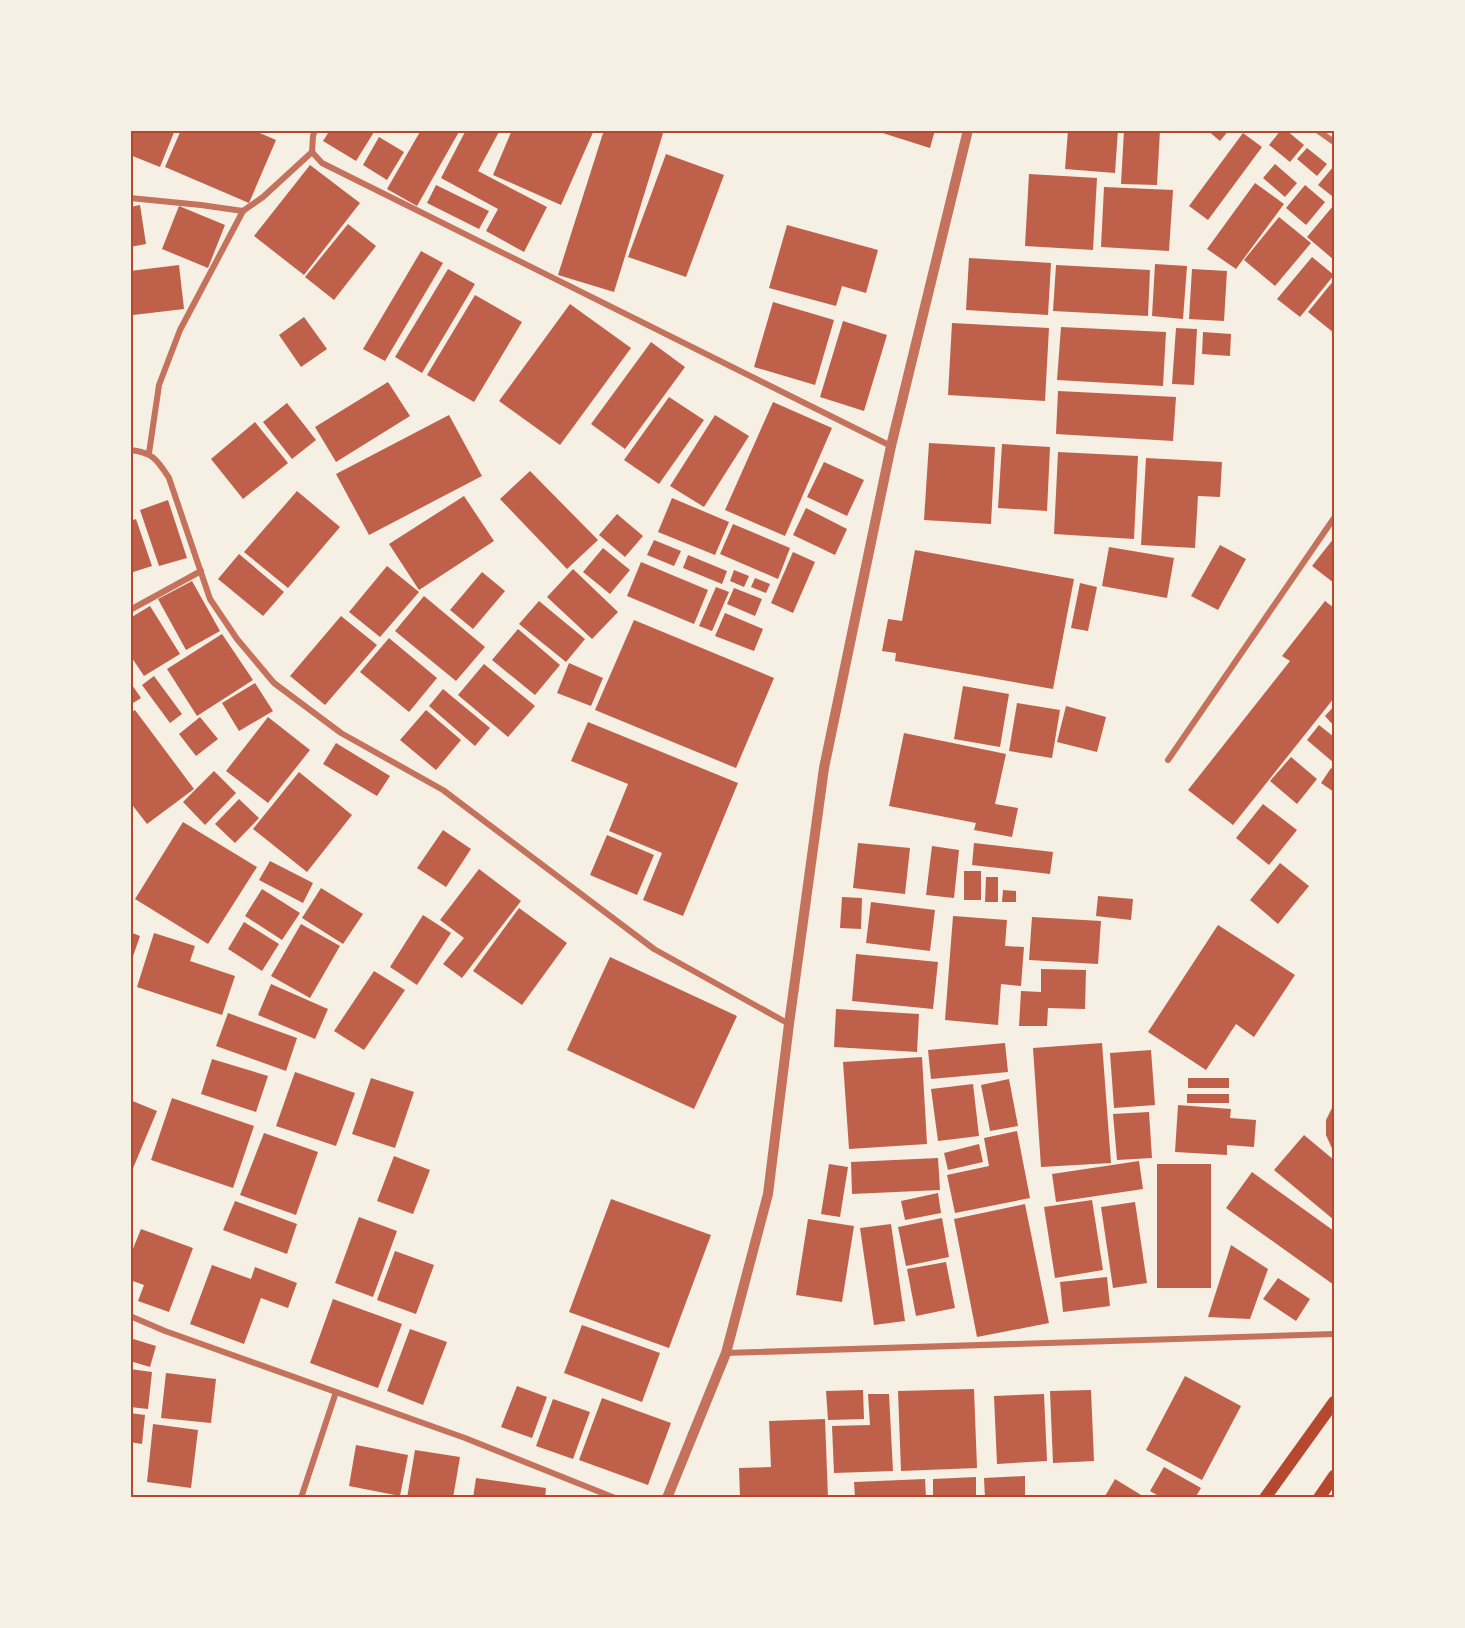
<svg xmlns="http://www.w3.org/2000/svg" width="1465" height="1628" viewBox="0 0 1465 1628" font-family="'Space Grotesk',sans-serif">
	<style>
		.building { fill: #bf614a }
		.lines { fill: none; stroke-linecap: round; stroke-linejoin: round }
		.minor { stroke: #c5725c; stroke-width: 6 }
		.tertiary { stroke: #c5725c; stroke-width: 10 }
		.secondary { stroke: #b5482f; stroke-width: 12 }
		.neatline { fill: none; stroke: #b5482f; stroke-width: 2 }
	</style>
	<rect width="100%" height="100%" fill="#f6efe4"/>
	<g class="building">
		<path d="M130,130H175L160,167L130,155Z"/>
		<path d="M181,130H253L276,140L249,203L165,167Z"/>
		<path d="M330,130H371L374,132L356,161L323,141Z"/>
		<path d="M421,130H460L417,206L387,189Z"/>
		<path d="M466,130H500L478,171L547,207L524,252L486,231L498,209L441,178Z"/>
		<path d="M512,130H594L561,205L493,175Z"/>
		<path d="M604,130H664L614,292L558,275Z"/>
		<path d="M873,130H935L930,148Z"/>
		<path d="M1068,130H1118L1115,173L1065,169Z"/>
		<path d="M1124,130H1160L1157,185L1121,184Z"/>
		<path d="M1207,130H1229L1220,141Z"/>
		<path d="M1281,130H1286L1304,145L1290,162L1269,145Z"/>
		<path d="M1243,133L1262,147L1208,220L1189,206Z"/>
		<path d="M379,137L404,152L387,180L363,165Z"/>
		<path d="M1307,148L1327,164L1317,176L1297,159Z"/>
		<path d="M666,154L724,175L686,277L628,257Z"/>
		<path d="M1275,164L1297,183L1285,197L1263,178Z"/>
		<path d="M310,165L360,203L304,275L254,236Z"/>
		<path d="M1333,167L1334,169V194L1332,196L1318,185Z"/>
		<path d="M1029,174L1097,178L1093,250L1025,246Z"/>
		<path d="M1255,183L1284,204L1236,269L1207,249Z"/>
		<path d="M436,185L489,211L479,229L427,203Z"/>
		<path d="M1305,185L1325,202L1306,225L1286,208Z"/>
		<path d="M1104,187L1173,190L1169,251L1101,247Z"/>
		<path d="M140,205L146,244L130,247V207Z"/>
		<path d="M179,206L225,225L208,268L162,249Z"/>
		<path d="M1333,206L1334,207V260L1307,237Z"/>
		<path d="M1279,217L1311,243L1275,286L1244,260Z"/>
		<path d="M348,224L376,246L334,300L305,277Z"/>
		<path d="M787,225L878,250L866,293L842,286L836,306L769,288Z"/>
		<path d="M421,251L443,263L385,361L363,349Z"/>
		<path d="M1312,257L1334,275L1300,317L1277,299Z"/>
		<path d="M969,258L1051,263L1048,315L966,310Z"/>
		<path d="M1155,264L1187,266L1183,319L1152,316Z"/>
		<path d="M179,265L184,309L133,315L130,271Z"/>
		<path d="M1056,265L1150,270L1148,316L1053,311Z"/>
		<path d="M448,269L475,284L422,373L395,357Z"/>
		<path d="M1192,269L1227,271L1224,321L1189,319Z"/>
		<path d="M1334,280V333L1308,312Z"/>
		<path d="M475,295L522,322L474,402L427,375Z"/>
		<path d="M773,302L834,320L815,385L754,367Z"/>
		<path d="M570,304L631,348L560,445L499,401Z"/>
		<path d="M304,317L327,349L301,367L279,335Z"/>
		<path d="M843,321L887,335L864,411L820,397Z"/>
		<path d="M952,323L1049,328L1045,401L948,395Z"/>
		<path d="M1061,327L1166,332L1163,386L1057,380Z"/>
		<path d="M1176,328L1197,329L1194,385L1172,384Z"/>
		<path d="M1203,332L1231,334L1230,356L1202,354Z"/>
		<path d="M651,342L685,367L625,449L591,424Z"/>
		<path d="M388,382L410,416L336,462L315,427Z"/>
		<path d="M1058,391L1176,397L1173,441L1056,434Z"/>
		<path d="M669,397L704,420L659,484L624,460Z"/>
		<path d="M773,402L832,428L785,536L725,510Z"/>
		<path d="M287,403L316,440L292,459L263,422Z"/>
		<path d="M449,415L482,476L369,535L336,474Z"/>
		<path d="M715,415L749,436L704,507L670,486Z"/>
		<path d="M255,422L288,463L243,499L211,459Z"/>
		<path d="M929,443L995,447L991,524L924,520Z"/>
		<path d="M1002,444L1050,447L1047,511L998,508Z"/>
		<path d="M1058,452L1138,456L1134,539L1054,534Z"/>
		<path d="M1146,458L1222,462L1220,497L1198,496L1195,548L1141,545Z"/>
		<path d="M824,462L864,480L847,516L807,497Z"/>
		<path d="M530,471L598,540L567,569L500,499Z"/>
		<path d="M297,491L340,527L288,588L244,552Z"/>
		<path d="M464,496L494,541L419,590L389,544Z"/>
		<path d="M672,498L729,522L715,555L658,532Z"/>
		<path d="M168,500L187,558L159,566L140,510Z"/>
		<path d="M806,508L847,529L835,555L793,535Z"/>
		<path d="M617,514L643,536L625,557L599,535Z"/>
		<path d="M136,519L152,566L130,573V521Z"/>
		<path d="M733,524L790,548L778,579L720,554Z"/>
		<path d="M1334,538V583L1312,566Z"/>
		<path d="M654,540L681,551L674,566L647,555Z"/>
		<path d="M1220,545L1246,559L1218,610L1191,596Z"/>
		<path d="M1109,547L1174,558L1167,598L1102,586Z"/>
		<path d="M603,548L630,570L610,594L583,572Z"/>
		<path d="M915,550L1074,579L1053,689L895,661L896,653L882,651L888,619L902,621Z"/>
		<path d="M793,552L815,562L793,613L771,603Z"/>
		<path d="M239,554L284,592L263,616L218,579Z"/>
		<path d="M688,555L727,571L722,584L683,568Z"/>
		<path d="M641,562L708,590L694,624L627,596Z"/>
		<path d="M387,566L419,592L380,637L349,612Z"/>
		<path d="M573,569L618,612L592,639L547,597Z"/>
		<path d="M734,570L749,576L744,587L730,581Z"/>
		<path d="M482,572L505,591L473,629L450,610Z"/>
		<path d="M755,578L770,584L766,593L751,587Z"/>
		<path d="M192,581L220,631L186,650L158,599Z"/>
		<path d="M1080,583L1097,587L1088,631L1071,628Z"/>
		<path d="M716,587L729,592L712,631L699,626Z"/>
		<path d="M734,588L762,599L755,616L727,604Z"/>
		<path d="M424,596L485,647L456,681L395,631Z"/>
		<path d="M539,601L585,639L566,662L519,624Z"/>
		<path d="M1325,601L1334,608V698L1233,825L1188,790L1290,661L1282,656Z"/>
		<path d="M150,606L180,654L144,676L130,655V618Z"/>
		<path d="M725,613L763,629L754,651L715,636Z"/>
		<path d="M341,616L377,645L325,705L290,676Z"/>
		<path d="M634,620L774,678L736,768L595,710Z"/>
		<path d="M518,629L560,665L535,695L492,660Z"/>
		<path d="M222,634L253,680L197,716L167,669Z"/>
		<path d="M389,638L437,678L409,712L360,672Z"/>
		<path d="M569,663L603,678L591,706L557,693Z"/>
		<path d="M484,664L535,706L508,737L458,695Z"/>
		<path d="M154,676L182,714L170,723L142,685Z"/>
		<path d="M130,682L141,698L130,705Z"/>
		<path d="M255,683L273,711L239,731L222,703Z"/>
		<path d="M963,686L1009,694L1000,747L954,739Z"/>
		<path d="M443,689L490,728L475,746L429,706Z"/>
		<path d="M1017,703L1060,710L1052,758L1009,751Z"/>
		<path d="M1066,706L1106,717L1097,752L1057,742Z"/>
		<path d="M1334,706V726L1325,716Z"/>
		<path d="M135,710L194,789L147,824L130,802V713Z"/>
		<path d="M426,710L461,740L436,770L400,740Z"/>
		<path d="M200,717L218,739L196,756L179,734Z"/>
		<path d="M268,717L310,750L268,803L226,771Z"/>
		<path d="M588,722L738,783L683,916L643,900L662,853L609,831L628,784L571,761Z"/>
		<path d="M1319,725L1334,737V763L1307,740Z"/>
		<path d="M904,733L1006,754L995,804L1018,808L1012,837L974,830L976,823L889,806Z"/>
		<path d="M336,743L390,776L377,796L323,764Z"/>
		<path d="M1291,757L1317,779L1297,804L1270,781Z"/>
		<path d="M1331,768L1334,770V792L1321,783Z"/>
		<path d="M214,771L236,793L205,825L183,802Z"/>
		<path d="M299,772L352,815L307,872L253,829Z"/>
		<path d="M239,799L259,818L235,843L215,824Z"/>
		<path d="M1263,804L1297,830L1269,865L1236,838Z"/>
		<path d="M183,822L257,867L208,944L135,899Z"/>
		<path d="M443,830L471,849L446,887L417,868Z"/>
		<path d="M607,835L654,855L637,895L590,875Z"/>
		<path d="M858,843L910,848L905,894L853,888Z"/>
		<path d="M974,843L1053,852L1050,874L972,865Z"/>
		<path d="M932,846L959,850L954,898L926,895Z"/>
		<path d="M270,861L313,883L303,903L259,880Z"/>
		<path d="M1280,863L1309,886L1278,924L1250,900Z"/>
		<path d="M479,869L521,901L462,978L443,964L464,938L440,920Z"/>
		<rect x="964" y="871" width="17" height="29"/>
		<path d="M986,877H998V902H985Z"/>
		<path d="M321,888L363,914L343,944L302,918Z"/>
		<path d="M262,889L300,913L282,940L245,916Z"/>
		<path d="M1003,890L1016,891V902H1002Z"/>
		<path d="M1098,896L1133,899L1131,920L1096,916Z"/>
		<path d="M842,897L862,898L861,929L840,928Z"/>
		<path d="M871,902L935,910L930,951L866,943Z"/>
		<path d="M519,908L567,943L522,1005L473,971Z"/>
		<path d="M423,915L451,933L417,985L390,967Z"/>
		<path d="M953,916L1007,920L1005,946L1024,947L1021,986L1001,984L998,1025L945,1020Z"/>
		<path d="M1032,917L1101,921L1098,964L1029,960Z"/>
		<path d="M244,922L279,944L262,971L228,949Z"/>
		<path d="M301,924L340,946L310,998L271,976Z"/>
		<path d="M1218,925L1295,975L1254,1037L1236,1024L1206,1070L1148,1032Z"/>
		<path d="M130,932L140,936L131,962H130Z"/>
		<path d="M154,933L195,946L190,961L235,976L222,1015L137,987Z"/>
		<path d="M856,954L938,962L933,1009L852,1001Z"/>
		<path d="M610,957L737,1016L694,1109L567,1050Z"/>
		<path d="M1041,969L1086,970L1085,1009L1048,1008L1047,1026H1019L1021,991L1041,992Z"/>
		<path d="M374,971L405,990L364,1050L334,1031Z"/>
		<path d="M271,984L328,1009L315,1039L258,1015Z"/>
		<path d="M836,1009L919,1014L917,1052L834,1047Z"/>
		<path d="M228,1013L297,1038L286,1071L216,1046Z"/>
		<path d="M1005,1043L1008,1072L931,1079L928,1050Z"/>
		<path d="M1102,1043L1111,1163L1041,1167L1033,1048Z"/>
		<path d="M1151,1050L1155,1105L1114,1108L1110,1053Z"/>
		<path d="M922,1057L927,1144L849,1149L843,1062Z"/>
		<path d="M212,1059L268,1076L256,1112L201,1094Z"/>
		<path d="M295,1072L355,1093L336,1146L276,1126Z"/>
		<path d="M371,1078L414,1092L395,1148L352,1134Z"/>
		<rect x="1188" y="1078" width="41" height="10"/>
		<path d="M1009,1079L1018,1126L990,1131L981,1085Z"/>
		<path d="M973,1084L979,1136L938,1141L931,1089Z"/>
		<rect x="1187" y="1094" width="42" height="9"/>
		<path d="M172,1098L254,1126L233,1188L151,1160Z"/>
		<path d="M130,1100L157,1111L131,1173H130Z"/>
		<path d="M1334,1104V1153L1326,1135V1120Z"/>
		<path d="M1178,1105L1231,1109L1230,1118L1256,1120L1254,1147L1227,1145V1155L1175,1152Z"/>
		<path d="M1149,1112L1152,1158L1117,1160L1113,1114Z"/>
		<path d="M1017,1131L1030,1198L955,1213L947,1175L989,1166L984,1138Z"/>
		<path d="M264,1133L318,1152L296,1215L240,1195Z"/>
		<path d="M1304,1135L1334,1160V1220L1274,1170Z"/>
		<path d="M979,1144L983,1162L948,1170L944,1153Z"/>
		<path d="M394,1156L430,1170L413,1214L377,1201Z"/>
		<path d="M938,1158L940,1190L852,1194L851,1162Z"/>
		<path d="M1139,1161L1143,1189L1056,1202L1052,1174Z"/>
		<path d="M829,1164L848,1167L840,1217L821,1214Z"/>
		<rect x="1157" y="1164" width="54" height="124"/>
		<path d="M1252,1172L1334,1231V1285L1226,1208Z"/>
		<path d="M938,1193L941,1213L905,1220L901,1201Z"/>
		<path d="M611,1199L711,1235L669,1348L569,1312Z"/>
		<path d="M1092,1200L1103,1270L1055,1278L1044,1207Z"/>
		<path d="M235,1201L297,1224L287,1254L223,1230Z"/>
		<path d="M1135,1202L1147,1283L1113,1288L1101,1207Z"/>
		<path d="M1025,1204L1049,1323L977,1337L954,1219Z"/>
		<path d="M359,1217L397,1231L373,1297L335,1283Z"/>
		<path d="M942,1218L949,1257L906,1266L898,1227Z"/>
		<path d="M808,1219L854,1226L842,1302L796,1295Z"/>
		<path d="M891,1224L905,1321L874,1325L860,1228Z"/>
		<path d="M141,1229L193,1248L169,1312L138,1301L144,1285L130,1280V1256Z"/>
		<path d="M1231,1245L1268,1269L1250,1319L1208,1317Z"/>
		<path d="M395,1251L434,1265L416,1314L377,1300Z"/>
		<path d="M946,1262L955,1308L916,1316L907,1269Z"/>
		<path d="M212,1265L251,1279L255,1267L297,1283L288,1308L261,1298L244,1344L190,1324Z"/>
		<path d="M1107,1277L1110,1306L1063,1312L1060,1282Z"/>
		<path d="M1278,1278L1310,1299L1296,1321L1263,1299Z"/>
		<path d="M333,1299L402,1324L378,1388L310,1363Z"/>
		<path d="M582,1325L660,1353L642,1402L564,1373Z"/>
		<path d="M410,1329L447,1342L423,1405L387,1391Z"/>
		<path d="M130,1338L156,1346L150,1367L130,1361Z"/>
		<path d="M130,1369L152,1372L148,1409L130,1407Z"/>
		<path d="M166,1373L216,1379L211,1423L161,1418Z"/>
		<path d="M1185,1376L1241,1406L1202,1480L1146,1450Z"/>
		<path d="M517,1386L547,1397L532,1438L501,1427Z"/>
		<path d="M974,1389L977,1468L901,1471L898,1391Z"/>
		<path d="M863,1390L864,1419L828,1420L826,1391Z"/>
		<path d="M1091,1390L1094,1461L1053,1463L1050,1391Z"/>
		<path d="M868,1394H889L893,1471L834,1473L832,1426L870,1425Z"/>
		<path d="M1044,1394L1047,1461L997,1464L994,1396Z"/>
		<path d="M602,1398L671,1423L648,1485L579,1460Z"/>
		<path d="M553,1399L590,1412L573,1459L536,1446Z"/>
		<path d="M130,1413L145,1415L142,1444L130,1442Z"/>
		<path d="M825,1419L828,1498H740L739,1468L771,1467L769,1421Z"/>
		<path d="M153,1424L198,1430L191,1488L147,1482Z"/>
		<path d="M356,1445L408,1455L400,1496L349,1486Z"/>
		<path d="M415,1450L460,1457L453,1498H407Z"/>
		<path d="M1164,1467L1201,1488L1195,1498H1162L1150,1491Z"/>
		<path d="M1025,1476V1498H985L984,1478Z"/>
		<path d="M976,1477V1498H933V1479Z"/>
		<path d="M476,1478L546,1488L545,1498H473Z"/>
		<path d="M925,1479L926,1498H855L854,1482Z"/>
		<path d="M1115,1479L1146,1498H1104Z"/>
	</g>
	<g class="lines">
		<g class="minor">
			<path d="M315,130L313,136L312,152L322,163L891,446"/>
			<path d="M1317,130L1334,142"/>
			<path d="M130,198L201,205L243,211L263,197L312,152"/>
			<path d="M130,450C153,452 158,461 169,478L210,599L237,639L274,683L341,733L443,790L654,949L789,1024"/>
			<path d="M149,453L159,385L180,330L243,211"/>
			<path d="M130,610L201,571"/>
			<path d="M1168,760L1334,518"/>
			<path d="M130,1316L165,1331L465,1438L615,1498"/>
			<path d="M726,1353L1334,1334"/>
			<path d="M301,1498L336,1392"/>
		</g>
		<path class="tertiary" d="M667,1498L726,1353L768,1194L789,1024L824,768L891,446L968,130"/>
		<g class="secondary">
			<path d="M1265,1498L1334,1402"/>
			<path d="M1319,1498L1334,1476"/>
		</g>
	</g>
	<rect width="1465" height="1628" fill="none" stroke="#f6efe4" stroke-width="264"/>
	<rect x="132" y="132" width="1201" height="1364" class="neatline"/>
</svg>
